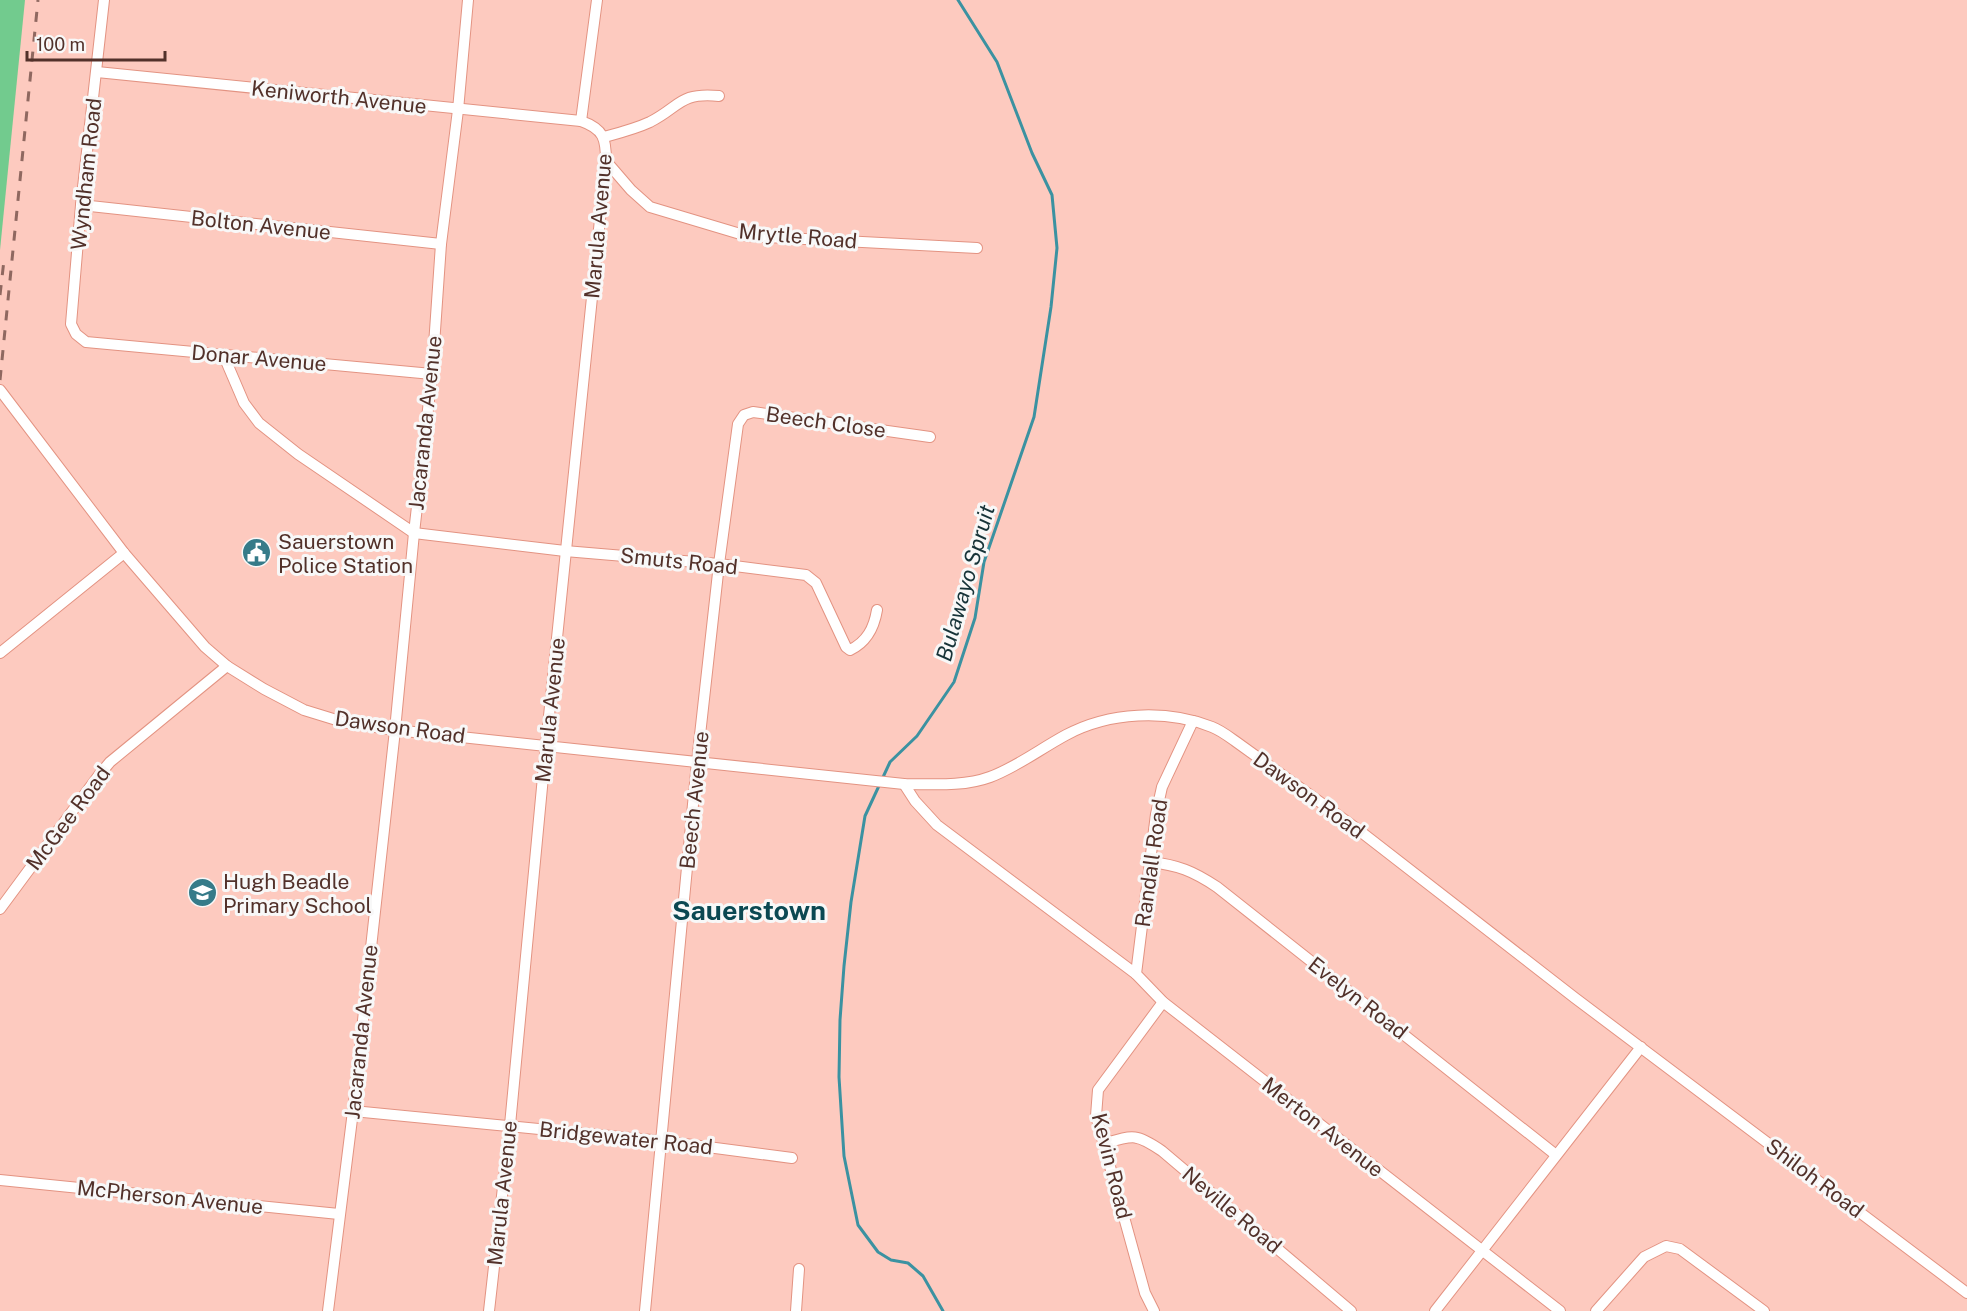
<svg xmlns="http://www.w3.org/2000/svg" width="1967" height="1311" viewBox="0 0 1967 1311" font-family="'Public Sans',sans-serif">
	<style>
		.green { fill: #72cb8e }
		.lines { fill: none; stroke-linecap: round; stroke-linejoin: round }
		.stream { stroke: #3b92a1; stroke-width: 3 }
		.minor-casing { stroke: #e39382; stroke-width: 12 }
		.minor { stroke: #fff; stroke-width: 10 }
		.rail { stroke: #8f6860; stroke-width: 3; stroke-dasharray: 10 10; stroke-linecap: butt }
		.labels { text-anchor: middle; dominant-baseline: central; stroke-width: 6; stroke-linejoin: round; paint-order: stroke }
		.street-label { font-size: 21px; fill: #52312a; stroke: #f8f8f8 }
		.poi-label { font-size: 21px; fill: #52312a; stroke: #f8f8f8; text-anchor: start }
		.water-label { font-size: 22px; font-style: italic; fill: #173338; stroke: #f8f8f8 }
		.district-label { font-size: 27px; font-weight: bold; fill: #0b4852; stroke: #f8f8f8 }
	</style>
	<rect width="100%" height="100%" fill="#fdcabf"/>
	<path class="green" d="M0,0H25L0,250Z"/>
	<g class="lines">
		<path class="stream" d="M943,1311L923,1276L908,1263L891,1260L878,1252L858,1225L844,1156L839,1077L840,1020L844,966L851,902L865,816L890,762L917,736L954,682L975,618L984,562L1034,417L1051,307L1057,248L1052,195L1032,153L997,62L958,0"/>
		<defs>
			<g id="minor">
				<path d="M104,0L81,205L71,324L76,334L86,342L432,374"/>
				<path d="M97,72L581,121C604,129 606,139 606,161L546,745L510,1125L489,1311"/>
				<path d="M581,121L597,0"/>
				<path d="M604,137C619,133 635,129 650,122C680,107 679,92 719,96"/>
				<path d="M606,161L631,190L650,207L747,236L977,248"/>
				<path d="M81,205L441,244"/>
				<path d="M223,354L244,403L259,423L298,454L414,533L565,551L719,564L806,575L816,583L846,647L850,650C867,642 874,628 877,610"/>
				<path d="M0,390L124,553L205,647L227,666L264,689L304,710L343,722L395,730L904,784C931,784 963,787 990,777C1017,767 1040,749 1066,735C1109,712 1166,709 1212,727C1220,730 1228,736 1235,741L1356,828L1575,998L1967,1293"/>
				<path d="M0,653L124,553"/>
				<path d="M1193,721L1162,787L1156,814L1136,974L1163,1002L1560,1311"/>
				<path d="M904,784L915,801L937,825L1136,974"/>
				<path d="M1150,862C1178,865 1193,871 1217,887L1556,1155"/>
				<path d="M0,909L99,775L110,762L227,666"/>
				<path d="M353,1111L662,1141L792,1158"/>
				<path d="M1103,1144C1133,1135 1136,1133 1162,1151L1351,1311"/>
				<path d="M0,1180L339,1214"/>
				<path d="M328,1311L353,1111L395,730L414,533L432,374L441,244L458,110L468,0"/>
				<path d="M645,1311L697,762L719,564L738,424L744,415L753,412L930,437"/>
				<path d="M796,1311L799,1269"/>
				<path d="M1154,1311L1145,1293L1096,1116L1098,1090L1163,1002"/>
				<path d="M1435,1311L1641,1047"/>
				<path d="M1596,1311L1644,1257L1666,1246L1680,1249L1764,1311"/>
			</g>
		</defs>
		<use href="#minor" class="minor-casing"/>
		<use href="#minor" class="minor"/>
		<g class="rail">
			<path d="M0,295L4,260"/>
			<path d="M0,380L38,0"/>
		</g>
	</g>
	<defs>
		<symbol id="civic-disc" viewBox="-11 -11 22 22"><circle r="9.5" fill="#367b89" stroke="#f8f8f8"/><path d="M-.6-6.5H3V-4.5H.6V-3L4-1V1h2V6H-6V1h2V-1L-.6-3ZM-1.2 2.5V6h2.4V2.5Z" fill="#fff"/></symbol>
		<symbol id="school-disc" viewBox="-11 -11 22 22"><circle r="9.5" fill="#367b89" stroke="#f8f8f8"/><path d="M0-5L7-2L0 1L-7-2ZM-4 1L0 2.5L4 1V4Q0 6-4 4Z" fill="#fff"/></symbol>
	</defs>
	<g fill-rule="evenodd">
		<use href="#civic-disc" x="240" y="536" width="33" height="33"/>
		<use href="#school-disc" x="186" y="876" width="33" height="33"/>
	</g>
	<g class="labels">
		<g class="street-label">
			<text transform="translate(339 97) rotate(6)">Keniworth Avenue</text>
			<text transform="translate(86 174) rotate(-84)">Wyndham Road</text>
			<text transform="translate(261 225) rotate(6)">Bolton Avenue</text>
			<text transform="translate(598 226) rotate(-85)">Marula Avenue</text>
			<text transform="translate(798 236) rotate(5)">Mrytle Road</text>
			<text transform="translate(259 358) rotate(5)">Donar Avenue</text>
			<text transform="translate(826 422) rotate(8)">Beech Close</text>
			<text transform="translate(425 423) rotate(-84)">Jacaranda Avenue</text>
			<text transform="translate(679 561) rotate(6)">Smuts Road</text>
			<text transform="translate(550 710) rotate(-84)">Marula Avenue</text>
			<text transform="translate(400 727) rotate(8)">Dawson Road</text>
			<text transform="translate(1309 795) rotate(36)">Dawson Road</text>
			<text transform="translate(694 800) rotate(-84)">Beech Avenue</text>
			<text transform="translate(68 818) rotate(-53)">McGee Road</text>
			<text transform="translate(1151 863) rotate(-82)">Randall Road</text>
			<text transform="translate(1358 998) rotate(38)">Evelyn Road</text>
			<text transform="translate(361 1032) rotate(-84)">Jacaranda Avenue</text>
			<text transform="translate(1323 1127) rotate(38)">Merton Avenue</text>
			<text transform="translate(626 1138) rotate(6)">Bridgewater Road</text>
			<text transform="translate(1112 1166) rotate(76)">Kevin Road</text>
			<text transform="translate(1815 1178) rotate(37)">Shiloh Road</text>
			<text transform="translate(502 1193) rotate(-84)">Marula Avenue</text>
			<text transform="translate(170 1197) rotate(6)">McPherson Avenue</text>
			<text transform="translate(1232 1210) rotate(40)">Neville Road</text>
		</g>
		<g class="poi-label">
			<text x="278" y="541">Sauerstown<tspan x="278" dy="24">Police Station</tspan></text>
			<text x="223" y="881">Hugh Beadle<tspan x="223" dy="24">Primary School</tspan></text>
		</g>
		<g class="water-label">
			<text transform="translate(965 583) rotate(-74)">Bulawayo Spruit</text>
		</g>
		<g class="district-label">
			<text x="749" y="910">Sauerstown</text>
		</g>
	</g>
	<path d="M27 51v9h138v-9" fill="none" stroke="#52312a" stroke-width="3"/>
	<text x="36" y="51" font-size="18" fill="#52312a" stroke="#f8f8f8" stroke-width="4.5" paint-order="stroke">100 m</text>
</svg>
